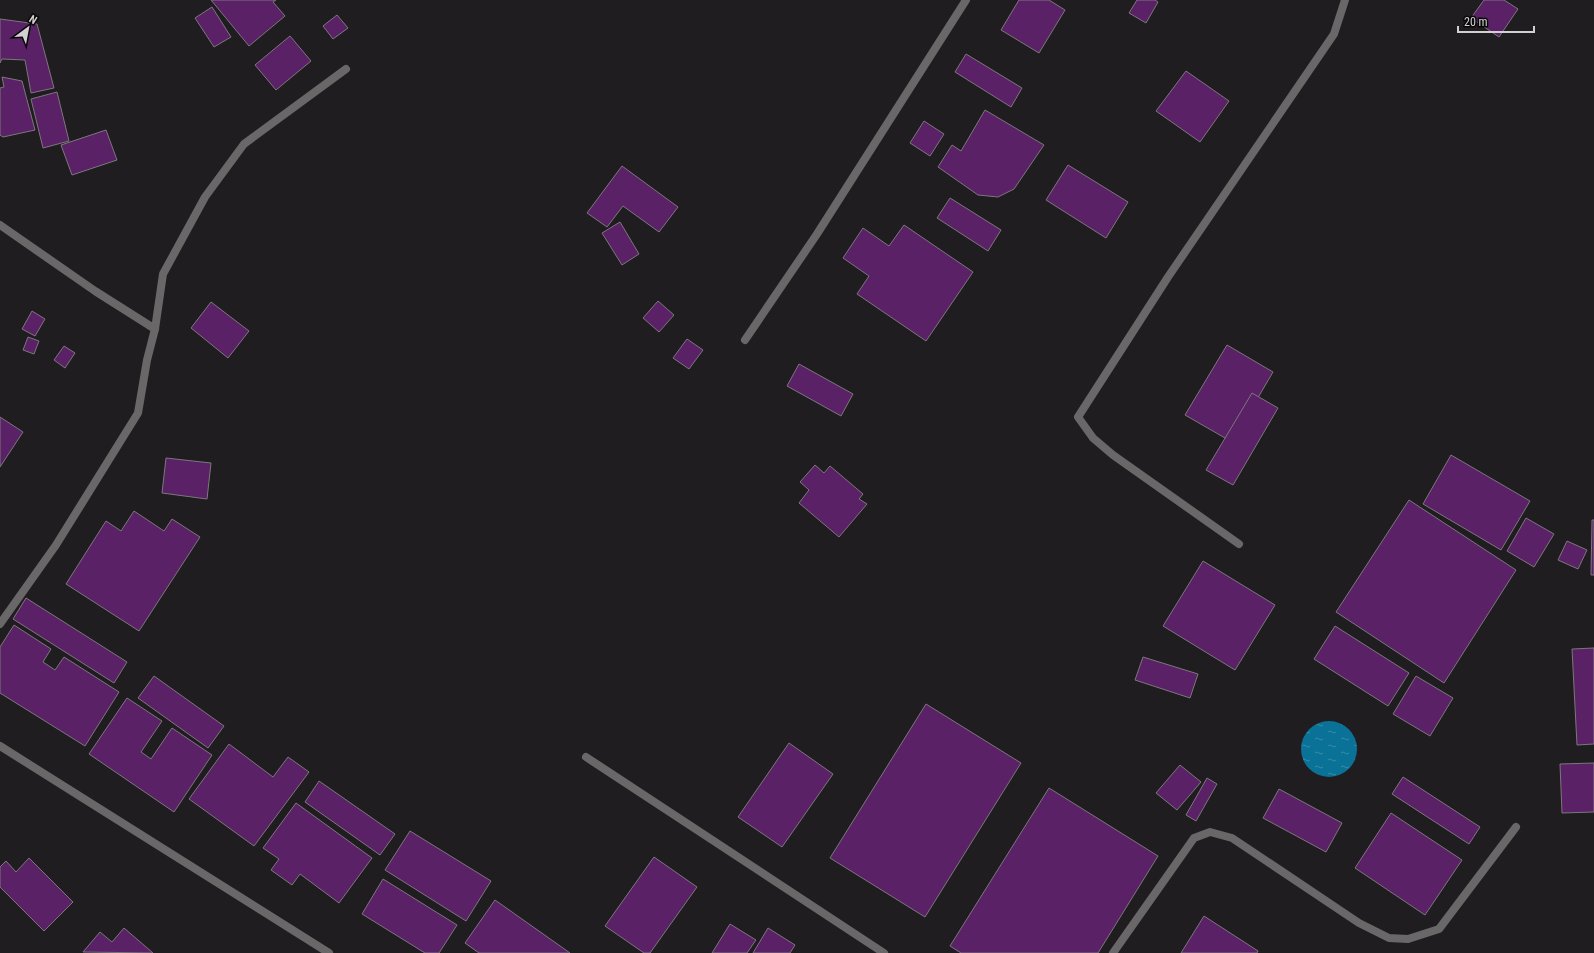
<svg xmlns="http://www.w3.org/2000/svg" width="1594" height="953" viewBox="0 0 1594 953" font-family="'Roboto Condensed',sans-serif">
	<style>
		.water { fill: url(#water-ripples) }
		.building { fill: #5b2166; stroke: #7b777c }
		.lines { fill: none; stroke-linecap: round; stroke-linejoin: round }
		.minor { stroke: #6a6768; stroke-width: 8 }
	</style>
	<defs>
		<pattern id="water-ripples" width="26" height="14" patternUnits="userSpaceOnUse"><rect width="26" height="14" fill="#0a7197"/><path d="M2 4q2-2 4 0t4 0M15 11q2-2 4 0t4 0" fill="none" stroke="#388ba9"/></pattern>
	</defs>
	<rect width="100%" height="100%" fill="#201d21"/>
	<circle class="water" cx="1329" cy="749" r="28"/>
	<g class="building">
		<path d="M211,0H276L273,2L285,16L249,46Z"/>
		<path d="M1019,0H1049L1065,10L1039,53L1001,30Z"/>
		<path d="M1137,0H1155L1158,2L1146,23L1129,13Z"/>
		<path d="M1484,0H1504L1518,9L1499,37L1471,18Z"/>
		<path d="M212,7L231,37L214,47L195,18Z"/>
		<path d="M337,15L348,28L333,39L323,26Z"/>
		<path d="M0,19L37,24L54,88L31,93L25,60L2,59L0,63Z"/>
		<path d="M290,36L311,61L276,90L255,65Z"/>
		<path d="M966,54L1022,88L1011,107L955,72Z"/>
		<path d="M1186,71L1229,101L1200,142L1156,111Z"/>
		<path d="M2,77L22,81L35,130L3,137L0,135V88L4,87Z"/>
		<path d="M57,92L69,141L43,148L31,99Z"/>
		<path d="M985,110L1044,145L1014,189L998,197L978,195L938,167L952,145L961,151Z"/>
		<path d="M924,121L944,134L930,156L910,143Z"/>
		<path d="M106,130L117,160L72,175L61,145Z"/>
		<path d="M1068,165L1128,202L1106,238L1046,200Z"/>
		<path d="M622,166L678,207L659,232L623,206L607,227L587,213Z"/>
		<path d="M950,198L1001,230L988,251L937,218Z"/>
		<path d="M620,222L639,254L622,265L602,233Z"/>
		<path d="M904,225L973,272L926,341L857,294L869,276L843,258L863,228L889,246Z"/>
		<path d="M658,301L674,315L659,332L643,318Z"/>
		<path d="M211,302L249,331L228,358L191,328Z"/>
		<path d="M32,311L45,319L35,336L22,329Z"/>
		<path d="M28,337L39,341L34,354L23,350Z"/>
		<path d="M687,339L703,350L689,369L673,358Z"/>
		<path d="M1227,345L1273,372L1232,442L1185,415Z"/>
		<path d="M64,346L75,353L65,368L54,360Z"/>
		<path d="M799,364L853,394L841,416L787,386Z"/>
		<path d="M1252,393L1278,408L1233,485L1206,470Z"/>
		<path d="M0,417L23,432L0,467Z"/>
		<path d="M1451,455L1530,501L1501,550L1423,504Z"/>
		<path d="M166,458L211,463L207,499L162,493Z"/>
		<path d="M815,465L824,473L830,466L863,494L859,499L867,504L839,537L799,503L809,490L800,482Z"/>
		<path d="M1409,500L1516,570L1444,683L1336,612Z"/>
		<path d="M134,511L164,531L172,519L200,537L139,631L66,584L106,521L121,531Z"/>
		<path d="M1526,518L1554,534L1534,567L1507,551Z"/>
		<path d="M1592,520H1594V575H1591Z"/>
		<path d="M1567,541L1587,550L1578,569L1558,560Z"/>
		<path d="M1203,561L1275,605L1235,670L1163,626Z"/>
		<path d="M26,598L127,662L114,683L13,619Z"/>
		<path d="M14,625L51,649L43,662L55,670L64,657L119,692L85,746L0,693V647Z"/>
		<path d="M1335,626L1409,673L1388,706L1314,659Z"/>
		<path d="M1594,648V744L1577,745L1572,649Z"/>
		<path d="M1143,657L1198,674L1190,698L1135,680Z"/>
		<path d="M154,676L224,726L208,748L138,698Z"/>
		<path d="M1416,676L1453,698L1430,736L1393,714Z"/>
		<path d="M127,698L162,721L141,752L151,759L172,728L212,755L174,812L89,754Z"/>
		<path d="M926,704L1021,763L925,917L830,858Z"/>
		<path d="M789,743L833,774L782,847L738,817Z"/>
		<path d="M229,744L273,777L288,757L309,772L254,846L189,799Z"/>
		<path d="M1594,763V812L1562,813L1560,764Z"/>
		<path d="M1180,765L1201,782L1177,810L1156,793Z"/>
		<path d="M1403,777L1480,827L1469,844L1392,794Z"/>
		<path d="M1207,778L1217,784L1196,821L1186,815Z"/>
		<path d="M319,781L395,834L380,855L305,802Z"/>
		<path d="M1049,788L1158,856L1098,953H961L950,946Z"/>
		<path d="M1279,789L1342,823L1326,852L1263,818Z"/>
		<path d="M296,803L372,858L339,903L300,874L292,885L271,870L279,859L263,848Z"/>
		<path d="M1391,813L1462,860L1425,915L1355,868Z"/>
		<path d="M410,831L491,881L466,921L385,870Z"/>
		<path d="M654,857L697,887L650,953H644L605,926Z"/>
		<path d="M29,858L73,902L44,931L0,887V867L6,861L16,872Z"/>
		<path d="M383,879L457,925L439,953H425L362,914Z"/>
		<path d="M495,900L570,953H479L465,943Z"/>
		<path d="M1204,916L1258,951L1257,953H1181Z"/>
		<path d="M730,924L756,940L747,953H712Z"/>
		<path d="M124,928L153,953L83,952L100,932L112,942Z"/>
		<path d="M768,928L795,945L790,953H753Z"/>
	</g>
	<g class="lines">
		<g class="minor">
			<path d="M0,225L95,291L155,329"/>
			<path d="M745,340L817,234L966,0"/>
			<path d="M1239,544L1113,455L1093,438L1078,417L1168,277L1334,34L1345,0"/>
			<path d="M0,624L56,545L138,413L147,360L155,329L163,274L205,197L244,144L346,69"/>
			<path d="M0,746L329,953"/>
			<path d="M586,757L884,953"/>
			<path d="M1113,953L1194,838L1210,832L1232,838L1359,923L1389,938L1408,939L1439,929L1516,827"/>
		</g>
	</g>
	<g transform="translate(28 28) rotate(32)" stroke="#090809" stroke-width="3" paint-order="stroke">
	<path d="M0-3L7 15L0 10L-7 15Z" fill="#d2d0d3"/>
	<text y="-6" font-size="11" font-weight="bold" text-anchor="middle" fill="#d2d0d3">N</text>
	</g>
	<path d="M1458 26v6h76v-6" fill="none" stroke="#d2d0d3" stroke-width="2"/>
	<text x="1464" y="26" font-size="12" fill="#d2d0d3" stroke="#090809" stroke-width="3" paint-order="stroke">20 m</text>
</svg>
